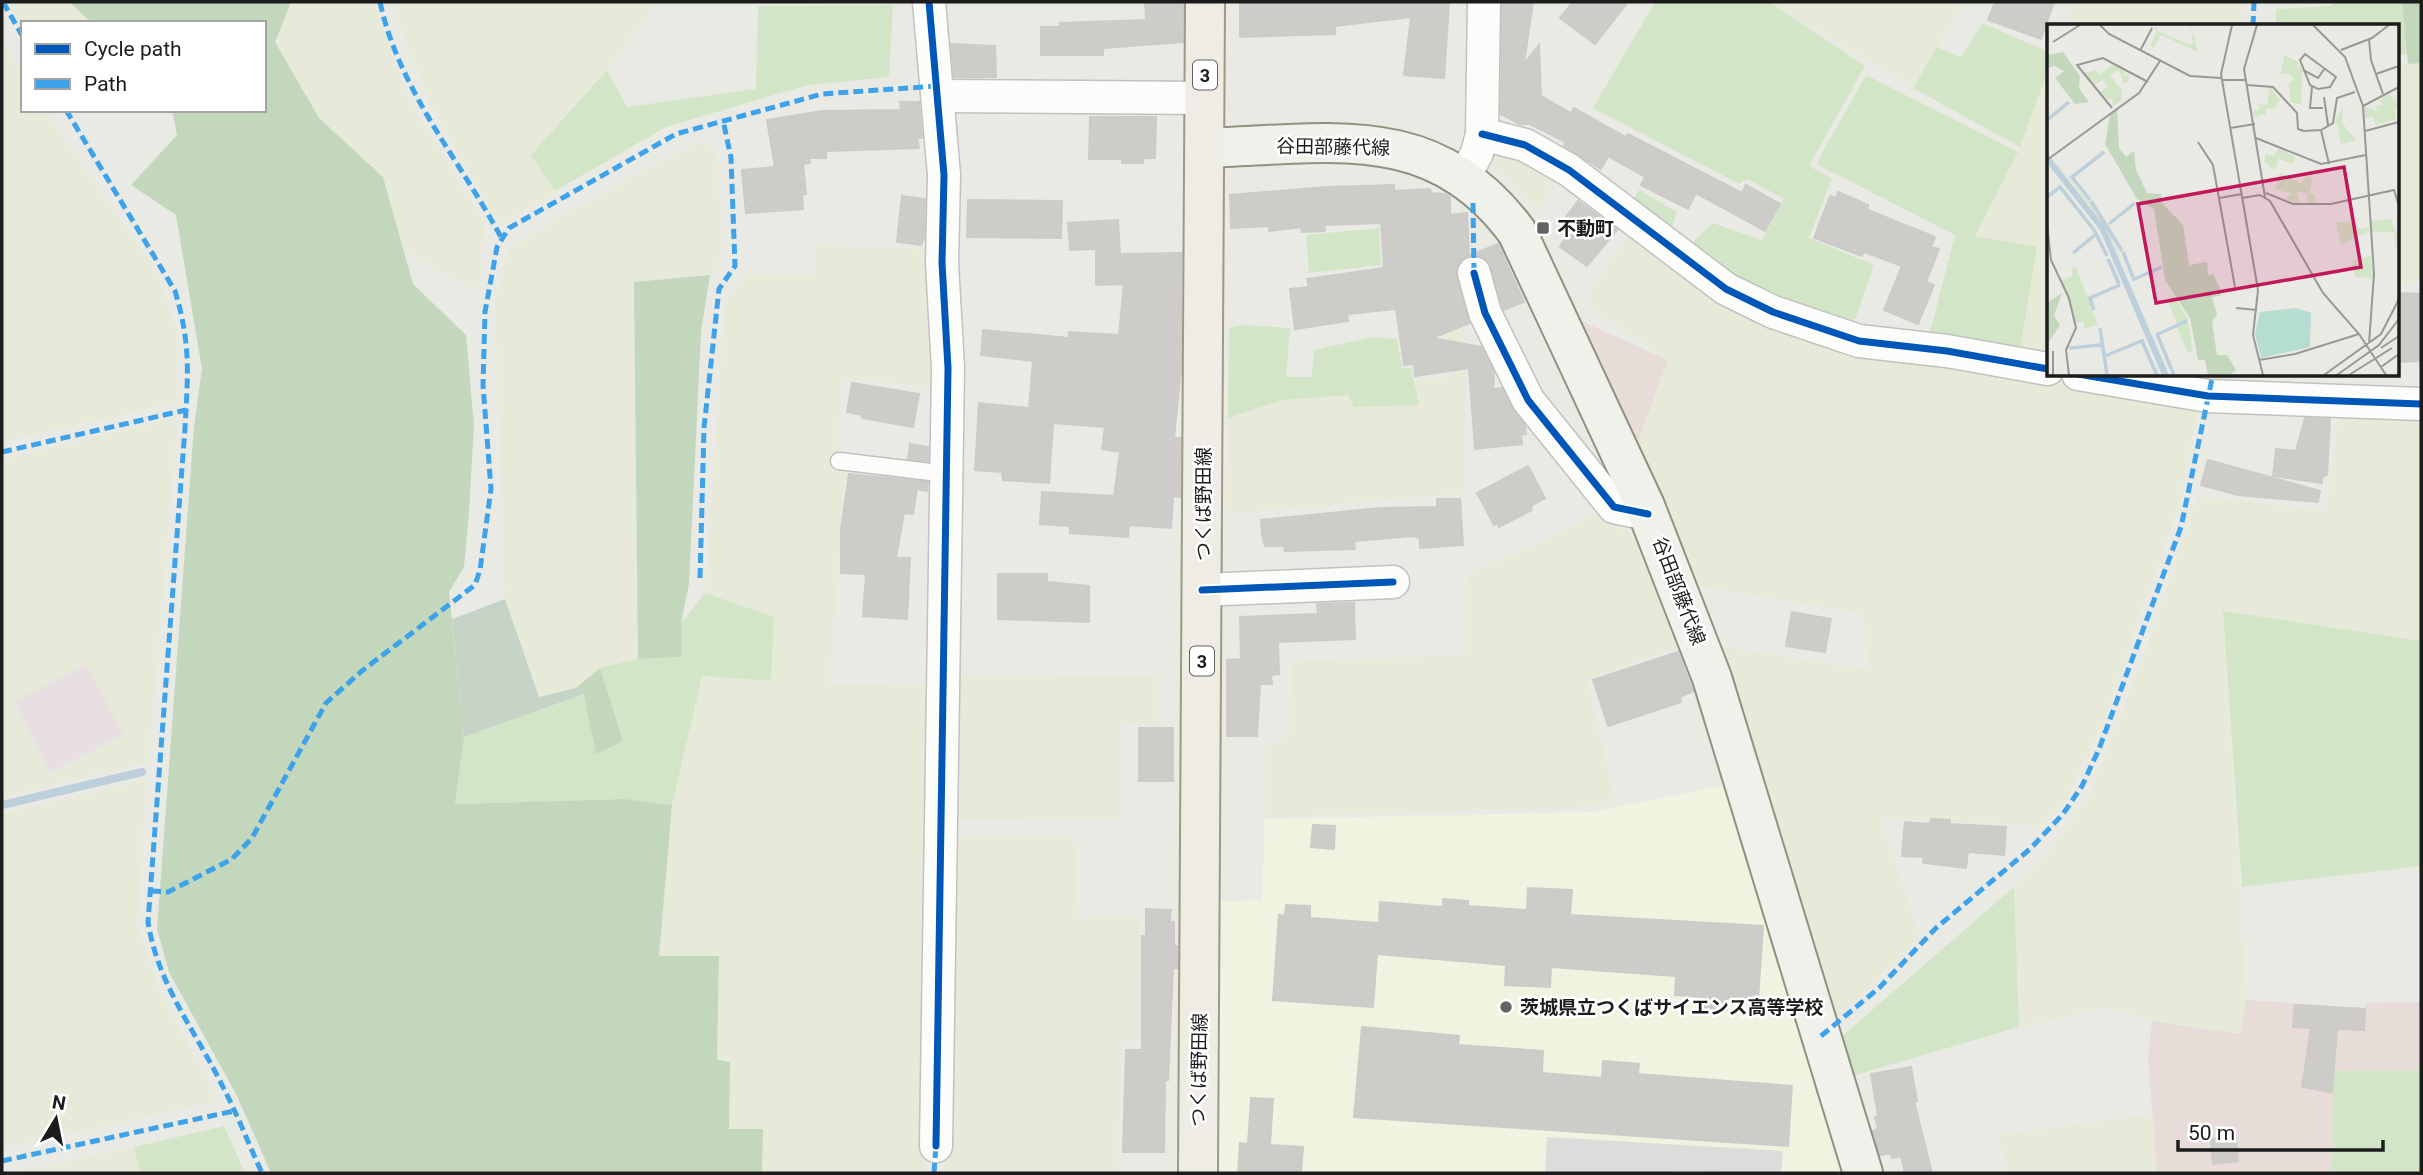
<svg xmlns="http://www.w3.org/2000/svg" width="2423" height="1175" viewBox="0 0 2423 1175" font-family="Roboto,'Noto Sans JP',sans-serif">
	<style>
		.commercial { fill: #e7dcd8 }
		.industrial { fill: #e7dfe2 }
		.education { fill: #f1f3e1 }
		.farmland { fill: #e7e9d9; fill-rule: evenodd }
		.grass { fill: #d3e5c7 }
		.forest { fill: #c3d7bd }
		.cemetery { fill: #c5d4c7 }
		.parking { fill: #dcdcda }
		.lines { fill: none; stroke-linecap: round; stroke-linejoin: round }
		.stream { stroke: #bccfda; stroke-width: 8 }
		.building { fill: #cdccc8; stroke: #cdcbc7; stroke-width: 2 }
		.lane-casing { stroke: #c1c1bf; stroke-width: 19 }
		.street-casing { stroke: #c1c1bf; stroke-width: 35 }
		.secondary-casing { stroke: #8e927f; stroke-width: 42 }
		.primary-casing { stroke: #9d9985; stroke-width: 42 }
		.lane { stroke: #fcfcfb; stroke-width: 16 }
		.street { stroke: #fcfcfb; stroke-width: 32 }
		.secondary { stroke: #f0f1ea; stroke-width: 38 }
		.primary { stroke: #eeece5; stroke-width: 38 }
		.quiet { stroke: #3da2ea; stroke-width: 5; stroke-dasharray: 10 5; stroke-linecap: butt }
		.cycleway-casing { stroke: #fff; stroke-width: 11 }
		.cycleway { stroke: #0057b8; stroke-width: 7 }
		.poi-dot { fill: #646462; stroke: #fff; stroke-width: 2.5 }
		.labels { text-anchor: middle; dominant-baseline: central; stroke-width: 5; stroke-linejoin: round; paint-order: stroke }
		.shield { fill: #fff; stroke: #606060; stroke-width: 2 }
		.shield-label { font-size: 18px; font-weight: bold; fill: #1c1c1c }
		.street-label { font-size: 19px; fill: #1c1c1c; stroke: #fff }
		.poi-label { font-size: 19px; font-weight: bold; fill: #1c1c1c; stroke: #fff; text-anchor: start }
		.inset-river { fill: none; stroke: #bccfda; stroke-width: 3.5 }
		.inset-road { fill: none; stroke: #989895; stroke-width: 2 }
		.view { fill: #c2185b; fill-opacity: 0.15; stroke: #c2185b; stroke-width: 3.5 }
		.inset-edge { fill: none; stroke: #1c1c1c; stroke-width: 3.5 }
	</style>
	<rect width="100%" height="100%" fill="#eaeae5"/>
	<g class="commercial">
		<path d="M1575,318L1668,360L1633,456Z"/>
		<path d="M2246,1000L2365,1008L2367,1003L2421,1002V1070L2334,1071L2332,1173H2157L2148,1057L2152,1021L2240,1034Z"/>
	</g>
	<path class="industrial" d="M86,664L124,735L50,773L14,702Z"/>
	<path class="education" d="M1732,784L1843,1173H1212L1217,902L1262,900L1265,819L1592,812Z"/>
	<g class="farmland">
		<path d="M7,2H69L92,23H23V26Z"/>
		<path d="M291,2H374L408,98L484,223L479,290L404,252L383,177L319,118L275,42Z"/>
		<path d="M390,2H657L607,70L531,155L555,191L500,226L431,105Z"/>
		<path d="M1770,2H1964L1913,88Z"/>
		<path d="M2075,2H2242L2241,26H2066Z"/>
		<path d="M2,39L23,74V110H45L158,275L178,334L176,402L2,442Z"/>
		<path d="M2421,63V281L2397,283V65Z"/>
		<path d="M2048,71V361L2019,356L1975,237L2018,152Z"/>
		<path d="M705,139L717,154L722,250L716,274L634,282L638,659L600,668L576,688L539,697L505,599L495,304L509,249L569,211Z"/>
		<path d="M1497,146L1559,176L1536,212L1509,179L1483,158Z"/>
		<path d="M1633,228L1705,286L1941,359L2199,406L2178,510L2143,604L2109,709L2067,798L2054,815L2033,831L2029,825L1879,818L1920,936L1834,1022L1715,645L1869,670L1863,614L1693,585L1633,456L1668,360L1594,310L1589,291Z"/>
		<path d="M815,246L931,249L933,387L842,378L837,458L847,459L829,684L932,685L924,1173H762L763,1130L729,1129L730,1063L717,1060L719,956H659L672,805L702,675L771,681L774,617L705,593L725,301L748,274L814,275Z"/>
		<path d="M1447,329H1466V493L1225,514L1228,418L1283,400L1349,395L1418,405L1413,382L1452,375Z"/>
		<path d="M2339,412L2421,415V641L2223,611L2246,1000L2240,1034L2152,1021L2106,1008L2019,1027L2014,887L2047,853L2088,798L2154,630L2198,496L2327,511Z"/>
		<path d="M168,420L177,426L149,762L2,797V459ZM86,664L123,735L50,773L14,702Z"/>
		<path d="M1597,513L1642,542L1683,645L1587,680L1615,799L1589,807L1265,817L1266,747L1289,736L1292,661L1465,655L1467,576Z"/>
		<path d="M954,675L1158,676V724H1122L1121,821L953,820Z"/>
		<path d="M146,780L138,928L160,991L218,1101L2,1148V814Z"/>
		<path d="M952,837L1074,838L1078,917L1139,918L1137,1040H1122L1118,1173H944L950,1105Z"/>
		<path d="M2152,1114L2157,1173H2009L1998,1135Z"/>
		<path d="M134,1147L140,1173H12Z"/>
	</g>
	<g class="grass">
		<path d="M1655,2H1770L1865,66L1809,166L1832,178L1809,238L1874,265L1851,331L1758,295L1695,250L1693,242L1713,223L1762,240L1784,199L1747,179L1739,184L1593,108Z"/>
		<path d="M2332,2H2402L2407,54L2397,55V26H2276V9L2332,6Z"/>
		<path d="M893,5L889,77L808,85L666,127L555,191L531,155L607,70L627,107L756,89L758,6Z"/>
		<path d="M1983,23L2048,52V70L2020,147L1913,88L1937,47L1961,57Z"/>
		<path d="M1866,75L2018,152L1975,236L2037,247L2019,356L1928,340L1955,235L1816,164Z"/>
		<path d="M1639,190L1677,212L1671,230L1633,200Z"/>
		<path d="M1379,228L1381,265L1309,273L1306,235Z"/>
		<path d="M1244,325L1290,328L1286,377H1312L1314,350L1373,337L1397,339L1402,368H1411L1419,405L1354,407L1348,395L1283,400L1228,418L1229,328Z"/>
		<path d="M705,593L774,617L771,681L702,676L672,805L625,799L455,804L464,737L584,694L596,753L623,741L600,668L638,659L682,657L681,623Z"/>
		<path d="M2223,611L2421,641V866L2242,887Z"/>
		<path d="M2014,887L2019,1027L1852,1076L1840,1038Z"/>
		<path d="M2421,1070V1173H2332L2333,1071Z"/>
		<path d="M224,1126L245,1173H140L134,1147Z"/>
	</g>
	<g class="forest">
		<path d="M69,2H291L275,42L319,118L383,177L413,284L466,335L474,425L469,512L464,567L449,592L464,737L455,804L625,799L672,805L659,956H719L717,1060L730,1062L729,1129H763L762,1173H271L237,1096L169,972L157,929L194,427L202,369L176,215L131,185L177,135L172,110H264V23H92Z"/>
		<path d="M2402,2H2421V63L2408,64Z"/>
		<path d="M710,275L701,332L689,584L681,623L682,657L638,659L634,282Z"/>
		<path d="M600,668L623,741L596,754L584,695L576,688Z"/>
	</g>
	<path class="cemetery" d="M505,599L539,697L576,688L584,694L464,737L452,619Z"/>
	<path class="parking" d="M1547,1137L1783,1151L1781,1173L1672,1171L1671,1173H1545Z"/>
	<g class="lines">
		<path class="stream" d="M2,805L142,772"/>
	</g>
	<g class="building">
		<path d="M1145,2H1183V42L1103,48V55H1041V27H1060V23L1146,20Z"/>
		<path d="M1240,2H1449L1444,78L1404,75L1411,17L1335,26V34L1240,37Z"/>
		<path d="M1502,2H1533L1524,64L1539,45L1541,96L1571,113L1574,108L1626,137L1628,134L1742,193L1746,185L1780,204L1765,231L1696,193L1688,209L1641,185L1645,177L1608,156L1601,169L1564,146L1566,142L1530,124H1519L1501,114Z"/>
		<path d="M1573,2H1628L1595,44L1560,18Z"/>
		<path d="M1995,2H2054L2041,39L1988,20Z"/>
		<path d="M951,44L995,46L996,77H954Z"/>
		<path d="M900,102H919L922,138H917L919,148L826,151V158H809L810,163L803,164L806,194L802,195L803,209L746,213L742,170L775,167L767,120L822,111L901,110Z"/>
		<path d="M1090,117H1156L1155,158H1144L1143,163H1122V159H1089Z"/>
		<path d="M1394,185V191L1430,189L1431,193L1445,194L1450,197V215L1467,213L1469,255L1461,261L1456,277L1470,323L1432,338L1481,347L1494,372L1493,389L1502,388L1525,426L1526,434L1521,435L1522,444L1475,449L1469,368L1415,376L1414,364L1404,365L1396,309L1347,314L1348,321L1295,329L1290,289L1309,287L1307,279L1384,268L1381,223L1324,225L1325,231L1302,232L1301,227L1269,231V226L1231,228L1230,195L1327,187Z"/>
		<path d="M1838,192L1868,205V210L1935,237L1931,247L1939,249L1926,282L1934,285L1918,324L1884,310L1902,266L1864,252L1862,256L1814,238L1830,196L1836,198Z"/>
		<path d="M902,196L925,199L924,238L921,245L897,242Z"/>
		<path d="M968,200L1062,201L1061,238L967,237Z"/>
		<path d="M1578,201L1617,230L1587,266L1560,247L1569,232L1560,225Z"/>
		<path d="M1118,220L1120,254L1181,253V368L1174,438H1181L1180,497L1173,496L1171,528L1129,525L1128,537L1070,533V526L1040,524L1042,492L1114,496L1120,452L1102,449L1105,427L1053,423L1049,483L1003,480L1002,472L975,470L979,403L1029,408L1033,361L981,355L983,330L1069,338V332L1119,335L1124,284L1096,285V249L1070,250L1068,223Z"/>
		<path d="M1498,244L1524,302L1504,310L1487,260L1470,255Z"/>
		<path d="M2397,293L2421,294V361L2397,362Z"/>
		<path d="M852,383L919,394L913,427L862,418V415L847,412Z"/>
		<path d="M2305,418L2330,419L2327,475L2322,477V483L2273,476L2276,449L2296,451Z"/>
		<path d="M910,444L928,447V461L908,459Z"/>
		<path d="M2208,460L2320,491L2318,502L2238,495L2201,485Z"/>
		<path d="M1528,466L1545,498L1531,506L1532,510L1499,527L1497,523L1494,525L1477,493Z"/>
		<path d="M849,474L928,482L927,491L917,489L913,514L904,513L896,558H910L907,619L863,616L866,574L841,573V530Z"/>
		<path d="M1437,499H1460L1463,545L1420,548V538L1413,536L1354,541L1355,549L1285,551L1284,546H1265L1262,534L1261,520L1380,508L1437,507Z"/>
		<path d="M998,574H1047V582L1089,586V622L998,619Z"/>
		<path d="M1354,603L1355,639L1278,642L1279,674L1271,675L1272,684H1260L1257,736H1227V660L1241,659L1240,617L1318,614L1317,604Z"/>
		<path d="M1792,612L1831,619L1825,652L1786,646Z"/>
		<path d="M1678,652L1693,691L1680,697L1681,702L1608,726L1593,680Z"/>
		<rect x="1139" y="728" width="34" height="53"/>
		<path d="M1931,819L1950,820V824L2006,827L2004,855L1968,852L1966,868L1923,863L1924,857L1902,856L1905,822L1930,824Z"/>
		<path d="M1313,825L1335,826L1334,849L1311,847Z"/>
		<path d="M1528,888L1572,890L1570,915L1763,926L1758,1000L1727,998V1010L1704,1008V997L1675,995L1676,976L1551,967L1550,987L1505,985L1506,965L1377,954L1373,1007L1273,1000L1279,915L1285,916L1286,905L1310,906V918L1379,923L1380,902L1443,907V899L1468,901V906L1527,910Z"/>
		<path d="M1146,909L1171,910L1170,922H1174V946H1177V968H1173L1168,1080H1165L1164,1152H1123L1126,1050H1142V936H1146Z"/>
		<path d="M2295,1005L2365,1009L2364,1030L2337,1029L2332,1092L2302,1087L2311,1028L2293,1027Z"/>
		<path d="M1362,1027L1459,1036L1458,1045L1543,1051L1542,1073L1602,1078L1603,1061L1639,1064L1638,1074L1792,1086L1788,1146L1354,1117Z"/>
		<path d="M1911,1067L1917,1101H1914L1932,1173H1905L1901,1156L1892,1158L1891,1153L1880,1155L1873,1131L1878,1129L1875,1117L1878,1116L1871,1074Z"/>
		<path d="M1251,1098L1273,1099L1270,1145L1303,1147L1301,1173H1238L1240,1143L1248,1144Z"/>
		<path d="M2236,1136L2238,1161L2213,1164L2211,1139Z"/>
	</g>
	<g class="lines">
		<defs>
			<path id="lane" d="M839,461L947,474"/>
			<g id="street">
				<path d="M929,2L944,175L942,263L948,368L936,1146"/>
				<path d="M939,96L1205,98"/>
				<path d="M1482,134L1525,145L1569,170L1726,289L1773,312L1859,341L1947,351L2048,369"/>
				<path d="M1464,177L1477,153L1482,134L1484,2"/>
				<path d="M1474,273L1485,313L1528,400L1614,507L1648,514"/>
				<path d="M2078,374L2208,396L2421,404"/>
				<path d="M1202,590L1393,582"/>
			</g>
			<path id="secondary" d="M1205,148C1328,144 1434,119 1517,232L1645,506L1712,678L1863,1173"/>
			<path id="primary" d="M1198,1173L1205,2"/>
		</defs>
		<use href="#lane" class="lane-casing"/>
		<use href="#street" class="street-casing"/>
		<use href="#secondary" class="secondary-casing"/>
		<use href="#primary" class="primary-casing"/>
		<use href="#lane" class="lane"/>
		<use href="#street" class="street"/>
		<use href="#secondary" class="secondary"/>
		<use href="#primary" class="primary"/>
		<g class="quiet">
			<path d="M3,2L23,37"/>
			<path d="M380,2C399,90 459,159 501,237"/>
			<path d="M2253,26L2254,2"/>
			<path d="M66,110L175,291C191,344 188,374 185,428L148,922C158,986 197,1033 224,1089C238,1116 249,1145 262,1173"/>
			<path d="M1473,203L1474,273"/>
			<path d="M2,452L186,410"/>
			<path d="M700,578L704,428L719,289L735,266L731,158L723,120"/>
			<path d="M151,891L168,892L232,859L252,838L326,703L363,670L475,585L480,570L491,489L483,385L485,312L497,247L509,228L676,134L822,94L937,86"/>
			<path d="M1821,1036L1879,988L1936,928L2030,849L2063,814L2082,786L2099,749L2181,527L2213,374"/>
			<path d="M2,1161L234,1111"/>
			<path d="M934,1173L936,1146"/>
		</g>
		<defs>
			<g id="cycleway">
				<path d="M929,2L944,175L942,263L948,368L936,1146"/>
				<path d="M1482,134L1525,145L1569,170L1726,289L1773,312L1859,341L1947,351L2048,369"/>
				<path d="M1474,273L1485,313L1528,400L1614,507L1648,514"/>
				<path d="M2078,374L2208,396L2421,404"/>
				<path d="M1202,590L1393,582"/>
			</g>
		</defs>
		<use href="#cycleway" class="cycleway-casing"/>
		<use href="#cycleway" class="cycleway"/>
	</g>
	<g class="poi-dot">
		<rect x="1536" y="221" width="14" height="14" rx="3.5"/>
		<circle cx="1506" cy="1007" r="7"/>
	</g>
	<g class="labels">
		<g class="shield">
			<rect x="1193" y="60.5" width="24" height="29" rx="5"/>
			<rect x="1190" y="646.5" width="24" height="29" rx="5"/>
		</g>
		<g class="shield-label">
			<text x="1205" y="75">3</text>
			<text x="1202" y="661">3</text>
		</g>
		<g class="street-label">
			<text transform="translate(1333 147) rotate(1)">谷田部藤代線</text>
			<text transform="translate(1203 504) rotate(-90)">つくば野田線</text>
			<text transform="translate(1679 591) rotate(69)">谷田部藤代線</text>
			<text transform="translate(1199 1070) rotate(-89)">つくば野田線</text>
		</g>
		<g class="poi-label">
			<text x="1557" y="228">不動町</text>
			<text x="1520" y="1007">茨城県立つくばサイエンス高等学校</text>
		</g>
	</g>
	<g transform="translate(2047 24)">
		<rect width="352" height="352" fill="#eaeae5"/>
		<path d="M107,1L113,8L142,20L146,19L143,1L151,28L114,11L107,24L103,22L109,9ZM237,31L252,38L249,46L253,41L255,45L254,80L243,78L242,59L247,56L243,50H234ZM66,40L79,47L75,52L82,50V57L77,60L72,46L63,51L74,65L75,76L66,82L65,74L62,76L53,68L60,62L56,56L47,61L37,49L49,46L52,51ZM223,63L233,75L227,85H219V95L217,90L207,93L206,87L214,85L210,80L220,81ZM342,70L352,83L347,84L349,95L329,101L326,93L318,94L317,82L330,87L329,82L336,81L332,76ZM296,83L295,99L309,116L294,120L291,101L287,100ZM231,125L248,132L246,140L232,135L228,146L217,138L219,130L227,132ZM8,136L58,199L84,256L58,203ZM233,149L254,159L260,152L266,154L262,170H268V180H260V170L250,167L253,180L238,175L245,170L228,165ZM344,195L350,212L349,225L347,208H325L324,197ZM289,198H309L312,205L322,203V207L294,221ZM324,232L326,254L308,253L305,236ZM29,243L51,301L37,305V298L29,299L13,256L26,252L24,245ZM127,272L141,296L130,300L120,275ZM141,298L146,326L141,329L130,303Z" fill="#d3e5c7"/>
		<path d="M16,28L33,52L32,64L42,78L28,80L8,54L17,47L8,42L0,44V31ZM70,84L72,124L79,133L87,127L89,146L100,169L114,170L115,179L136,201L142,241L160,238L161,251L166,250L173,264L174,272L165,273L170,291L165,298L170,331H180L189,346L184,350L161,351L158,336H151L143,294L118,256L107,185L90,175L58,120L63,91ZM15,269L7,291L13,301L0,321V279Z" fill="#c3d7bd"/>
		<path d="M249,284L264,289L263,323L214,334L208,310L213,288Z" fill="#b5ddd1"/>
		<path d="M0,129L58,203L122,351H115L53,206L0,139Z" fill="#bccfda"/>
		<path class="inset-river" d="M0,96L22,78M0,173L13,163L47,206L60,232M43,176L25,153L57,128M44,177L75,227M62,200L88,179M76,228L86,253M26,229L49,210M61,235L72,260M85,256L115,243M47,286L43,274L73,261M53,304L60,351M110,310L127,351M109,311L140,297M95,317L110,351M22,324L54,321M58,332L97,316"/>
		<path class="inset-road" d="M53,1L62,10L143,52L174,54M185,1L174,50L211,266L206,311L216,351M210,1L197,45L218,173M266,1L298,33L316,82L327,250L322,320M322,15L324,36L336,70M6,18L33,1M294,26L325,14L342,1M93,27L105,4M258,30L289,53L283,63L271,65L263,61L253,36ZM256,46L271,54L278,44M329,50L352,42M175,56H200M200,61L226,63L250,89L251,105L257,107L274,106L286,99L290,74L308,68M265,63L263,84H276M277,73L281,101M316,82L352,63M65,84L30,41L56,34L101,58M183,104L208,100M274,106L282,140M318,107L352,98M209,114L274,140L319,131M151,118L166,141L188,263M0,136L92,69L113,37M219,169L246,180H284L347,166L352,182M172,174L195,170M195,174L213,171L223,177L276,269L312,310L339,351M0,200L4,236L22,274L29,304L19,326L22,351M189,284L210,286M334,324L352,312M212,336L248,330L312,310M334,343L352,330M6,351V327M277,351L334,310L352,275M290,351L332,321L352,295M302,351L345,324"/>
		<path class="view" d="M297,143L314,243L109,279L91,180Z"/>
		<rect width="352" height="352" class="inset-edge"/>
	</g>
	<rect width="2423" height="1175" fill="none" stroke="#1c1c1c" stroke-width="7"/>
	<rect x="21" y="21" width="245" height="91" fill="#ffffff" stroke="#a4a4a4" stroke-width="2"/>
	<rect x="35" y="44" width="35" height="10" fill="#0057b8" stroke="#a4a4a4" stroke-width="2"/>
	<text x="84" y="56" font-size="21" fill="#1c1c1c">Cycle path</text>
	<rect x="35" y="79" width="35" height="10" fill="#3da2ea" stroke="#a4a4a4" stroke-width="2"/>
	<text x="84" y="91" font-size="21" fill="#1c1c1c">Path</text>
	<g transform="translate(56 1119) rotate(10)" stroke="#ffffff" stroke-width="5" paint-order="stroke">
	<path d="M0-5L12 26L0 18L-12 26Z" fill="#1c1c1c"/>
	<text y="-10" font-size="19" font-weight="bold" text-anchor="middle" fill="#1c1c1c">N</text>
	</g>
	<path d="M2178 1140v10h205v-10" fill="none" stroke="#1c1c1c" stroke-width="3.5"/>
	<text x="2188" y="1140" font-size="21" fill="#1c1c1c" stroke="#ffffff" stroke-width="5" paint-order="stroke">50 m</text>
</svg>
